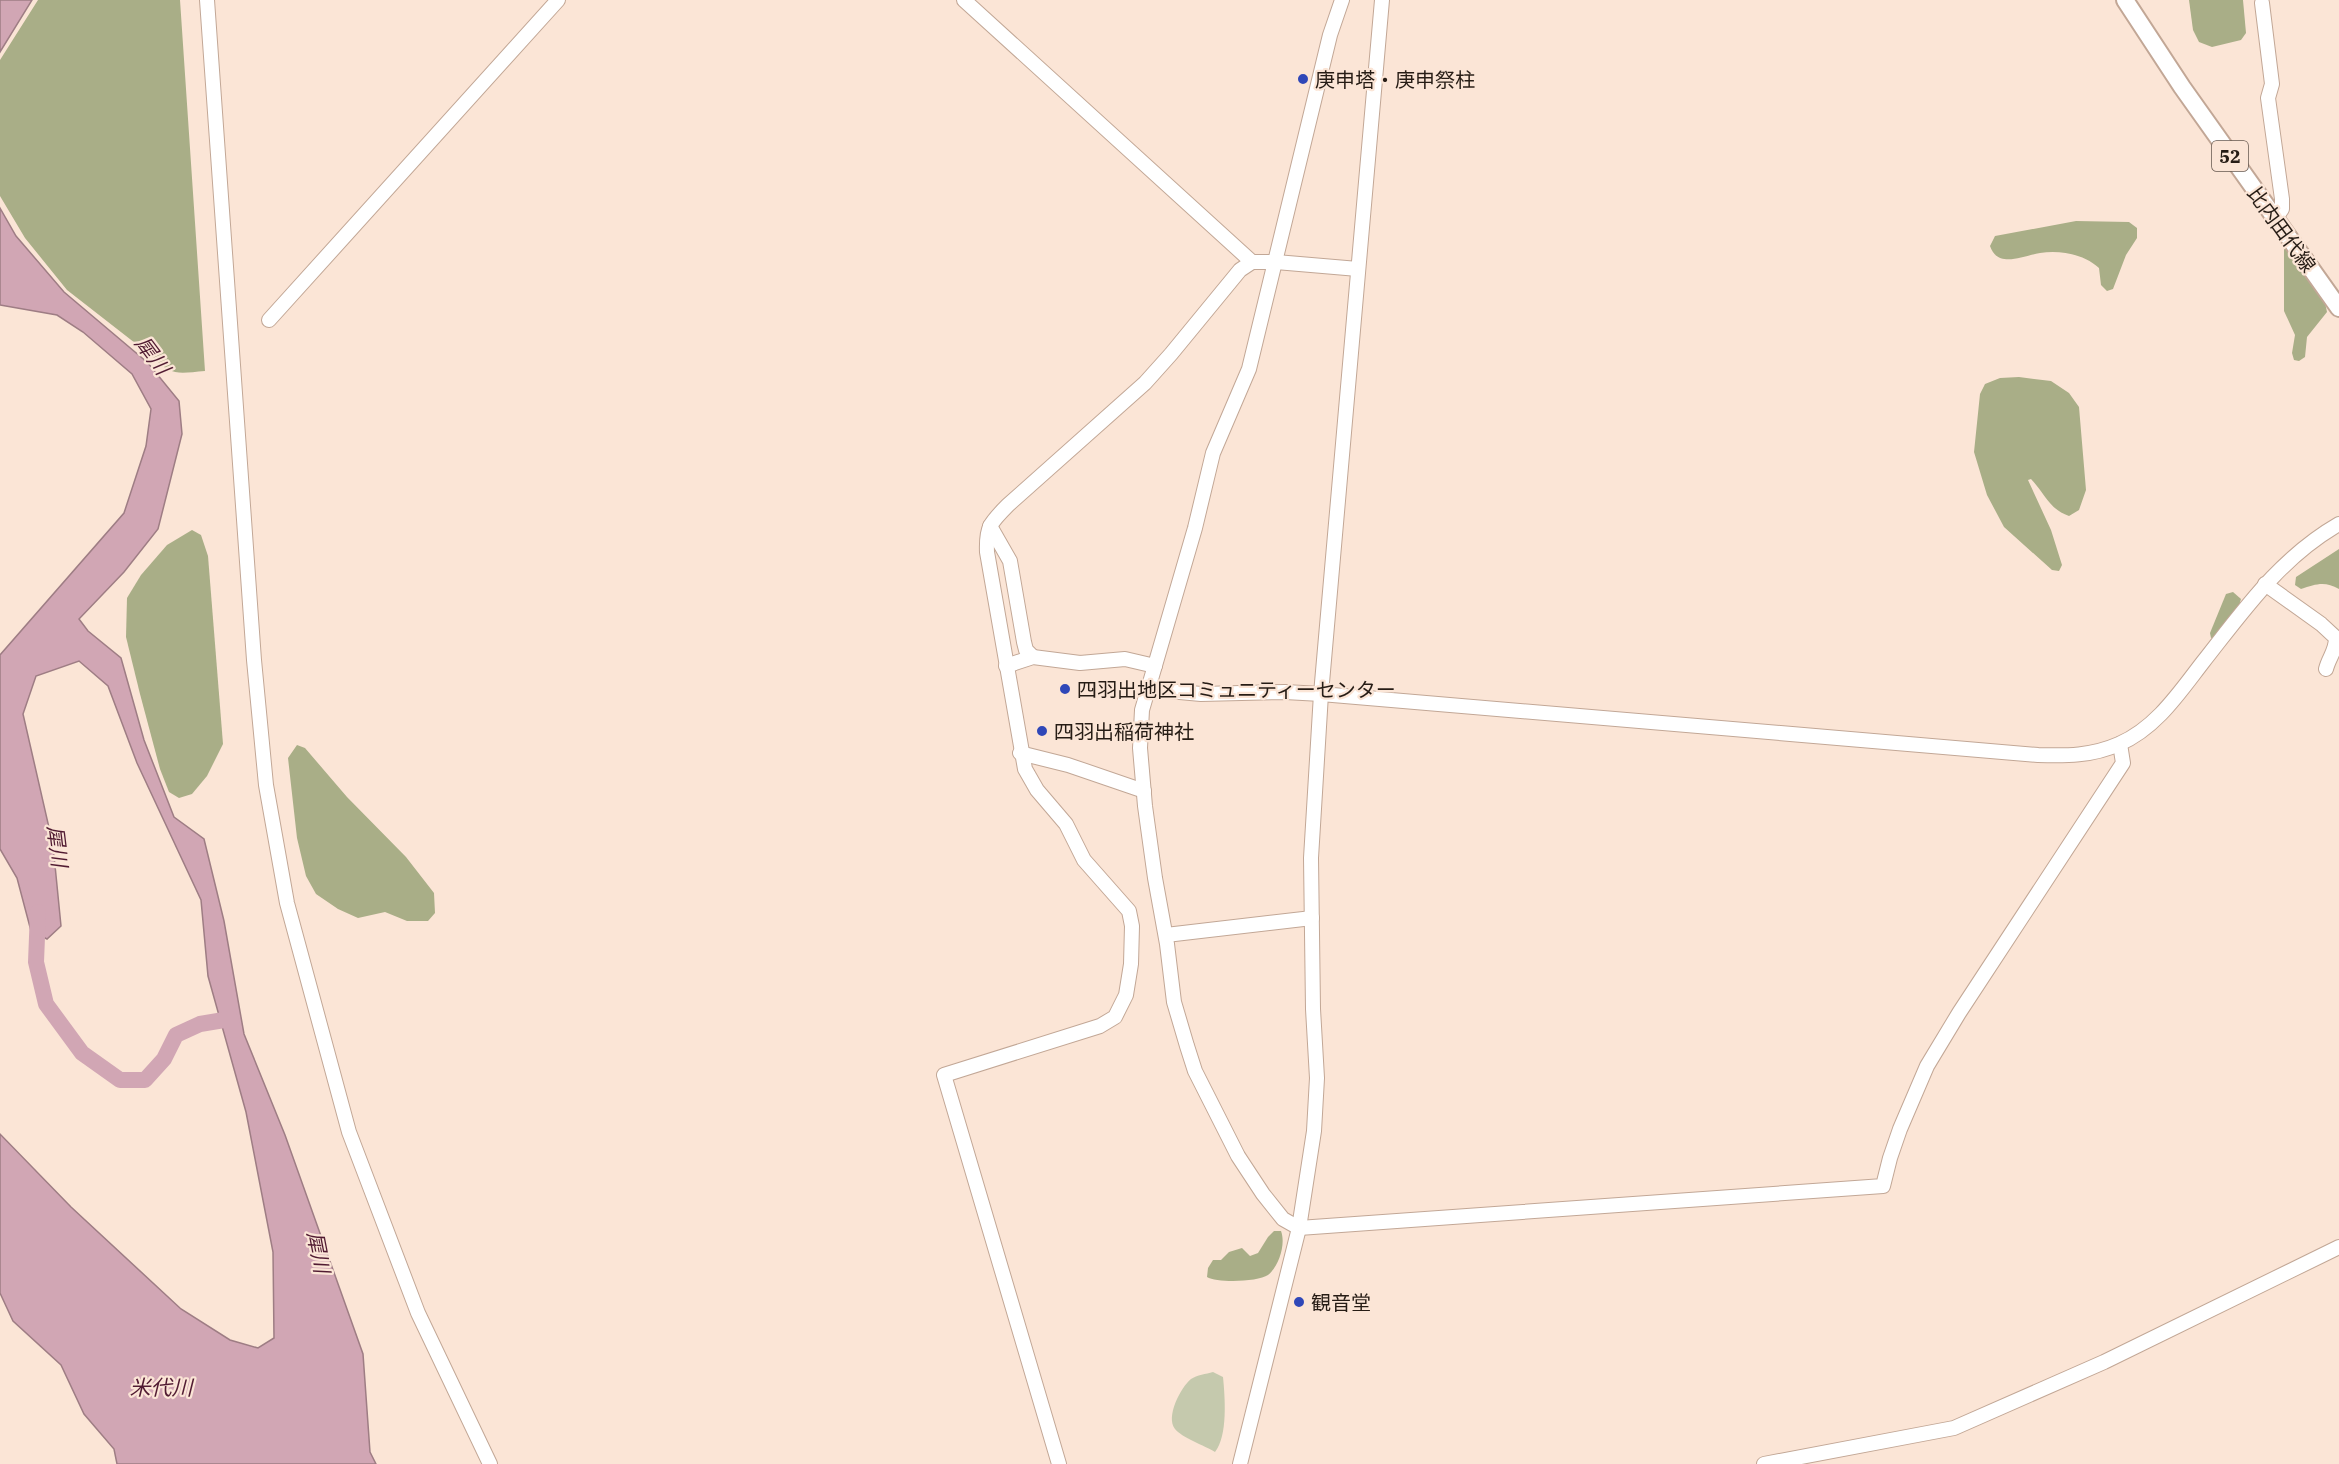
<svg xmlns="http://www.w3.org/2000/svg" width="2339" height="1464" viewBox="0 0 2339 1464" font-family="'IBM Plex Serif','Noto Sans JP',serif">
	<style>
		.green { fill: #c5c9ad }
		.forest { fill: #a9ae87 }
		.water { fill: #d1a6b4; stroke: #9e7d84; stroke-width: 1.5 }
		.lines { fill: none; stroke-linecap: round; stroke-linejoin: round }
		.river { stroke: #d1a6b4; stroke-width: 16 }
		.minor-casing { stroke: #c2a796; stroke-width: 16 }
		.major-casing { stroke: #c2a796; stroke-width: 20 }
		.minor { stroke: #fff; stroke-width: 14 }
		.major { stroke: #fff; stroke-width: 16 }
		.poi-dot { fill: #2f47b8; stroke: #fbe5d6; stroke-width: 2 }
		.labels { text-anchor: middle; dominant-baseline: central; stroke-width: 4.5; stroke-linejoin: round; paint-order: stroke }
		.shield { fill: #fbe5d6; stroke: #66584f; stroke-width: 1.5 }
		.shield-label { font-size: 18px; font-weight: bold; fill: #261c15 }
		.poi-label { font-size: 20px; fill: #261c15; stroke: #fbe5d6; text-anchor: start }
		.street-label { font-size: 20px; fill: #261c15; stroke: #fbe5d6 }
		.water-label { font-size: 21px; font-style: italic; fill: #511b32; stroke: #fbe5d6 }
	</style>
	<rect width="100%" height="100%" fill="#fbe5d6"/>
	<path class="green" d="M1213,1372L1223,1377C1225,1397 1228,1436 1215,1452C1205,1446 1181,1437 1175,1429C1165,1417 1181,1387 1191,1379C1197,1375 1206,1374 1213,1372Z"/>
	<g class="forest">
		<path d="M38,0H180L205,371C180,373 171,377 153,357L67,290L25,238L0,196V60Z"/>
		<path d="M2189,0H2243L2246,33L2241,40L2212,47L2199,42L2193,30Z"/>
		<path d="M2076,221L2129,222L2137,228V238L2126,255L2113,289L2107,291L2101,285L2099,268C2084,254 2060,250 2040,253C2022,256 1998,269 1990,246L1995,236Z"/>
		<path d="M2284,245L2324,298L2327,312L2307,337L2305,357L2299,361L2294,360L2292,353L2295,335L2284,311Z"/>
		<path d="M2019,377L2051,381L2069,393L2079,407L2086,490L2079,510L2069,516C2049,509 2045,494 2031,479L2028,480L2051,530L2062,565L2059,571L2052,570L2004,527L1987,495L1974,452L1980,394L1985,384L2000,378Z"/>
		<path d="M192,530L201,535L208,556L223,744L207,776L192,794L179,798L169,792L160,769L140,694L126,637L127,598L141,575L167,545Z"/>
		<path d="M2339,549V589C2325,581 2316,584 2301,589L2295,585L2296,577Z"/>
		<path d="M2233,592L2241,599L2238,609L2215,637L2211,638L2210,633L2226,594Z"/>
		<path d="M297,745L305,748L347,797L406,857L434,893L435,913L428,921H407L385,912L358,918L338,909L316,894L306,876L297,838L288,758Z"/>
		<path d="M1274,1231H1281C1286,1244 1279,1266 1268,1275C1258,1282 1217,1283 1207,1277L1208,1268L1213,1260H1221L1229,1252L1242,1248L1250,1256L1258,1253L1268,1237Z"/>
	</g>
	<g class="water">
		<path d="M0,0H32L0,52Z"/>
		<path d="M0,208L16,236L64,292L148,363L179,401L182,434L158,529L124,572L79,619L88,631L121,658L144,740L174,817L204,839L224,921L244,1034L285,1135L363,1354L370,1452L376,1464H117L114,1449L84,1414L61,1365L13,1321L0,1293V1134L71,1207L181,1309L230,1340L258,1348L274,1338L273,1252L246,1112L208,976L201,900L137,763L108,686L79,661L36,676L23,714L53,845L61,926L47,939L31,931L17,878L0,849V655L124,513L146,446L151,409L132,374L83,332L57,315L0,305Z"/>
	</g>
	<g class="lines">
		<path class="river" d="M38,912L36,962L46,1004L82,1053L120,1080H145L164,1059L176,1035L200,1024L230,1019L234,1030"/>
		<defs>
			<g id="minor">
				<path d="M207,0L254,660L266,785L287,903L349,1132L418,1313L490,1464"/>
				<path d="M964,0L1252,262"/>
				<path d="M1342,0L1330,35L1249,369L1213,453L1195,528L1142,710L1140,748L1145,806L1155,878L1167,944L1174,1002L1187,1046L1195,1071L1238,1156L1263,1194L1283,1219L1299,1228L1883,1186L1890,1158L1900,1129L1927,1066L1959,1013L2123,763L2120,744"/>
				<path d="M2262,3L2272,84L2268,98L2282,199V209L2275,219"/>
				<path d="M269,320L558,0"/>
				<path d="M990,526L1010,561L1024,642L1026,650L1033,657"/>
				<path d="M2265,584L2321,624L2336,638C2336,651 2329,657 2326,669"/>
				<path d="M1006,666L1033,657L1080,663L1125,659L1155,666"/>
				<path d="M1148,689L1201,694L1285,692L1321,694L2038,755C2066,756 2092,756 2119,744C2156,728 2179,693 2203,662C2244,610 2280,558 2339,524"/>
				<path d="M1020,753L1068,765L1144,791"/>
				<path d="M1166,935L1312,918"/>
				<path d="M1059,1464L944,1075L1100,1026L1115,1017L1126,995L1131,964L1132,926L1129,911L1084,860L1066,824L1037,790L1025,769L987,552C986,527 990,523 1008,505L1145,383L1171,354L1240,270L1252,262H1276L1358,269"/>
				<path d="M1240,1464L1299,1228L1314,1131L1317,1078L1313,1009L1311,858L1321,694L1382,0"/>
				<path d="M1764,1464L1954,1428L2104,1362L2339,1247"/>
			</g>
			<path id="major" d="M2125,0L2182,87L2339,308"/>
		</defs>
		<use href="#minor" class="minor-casing"/>
		<use href="#major" class="major-casing"/>
		<use href="#minor" class="minor"/>
		<use href="#major" class="major"/>
	</g>
	<g class="poi-dot">
		<circle cx="1303" cy="79" r="6"/>
		<circle cx="1065" cy="689" r="6"/>
		<circle cx="1042" cy="731" r="6"/>
		<circle cx="1299" cy="1302" r="6"/>
	</g>
	<g class="labels">
		<rect class="shield" x="2212" y="141" width="36" height="30" rx="4.5"/>
		<g class="shield-label">
			<text x="2230" y="156">52</text>
		</g>
		<g class="poi-label">
			<text x="1315" y="79">庚申塔・庚申祭柱</text>
			<text x="1077" y="689">四羽出地区コミュニティーセンター</text>
			<text x="1054" y="731">四羽出稲荷神社</text>
			<text x="1311" y="1302">観音堂</text>
		</g>
		<g class="street-label">
			<text transform="translate(2282 229) rotate(54)">比内田代線</text>
		</g>
		<g class="water-label">
			<text transform="translate(153 355) rotate(53)">犀川</text>
			<text transform="translate(58 846) rotate(83)">犀川</text>
			<text transform="translate(319 1252) rotate(79)">犀川</text>
			<text x="161" y="1387">米代川</text>
		</g>
	</g>
</svg>
